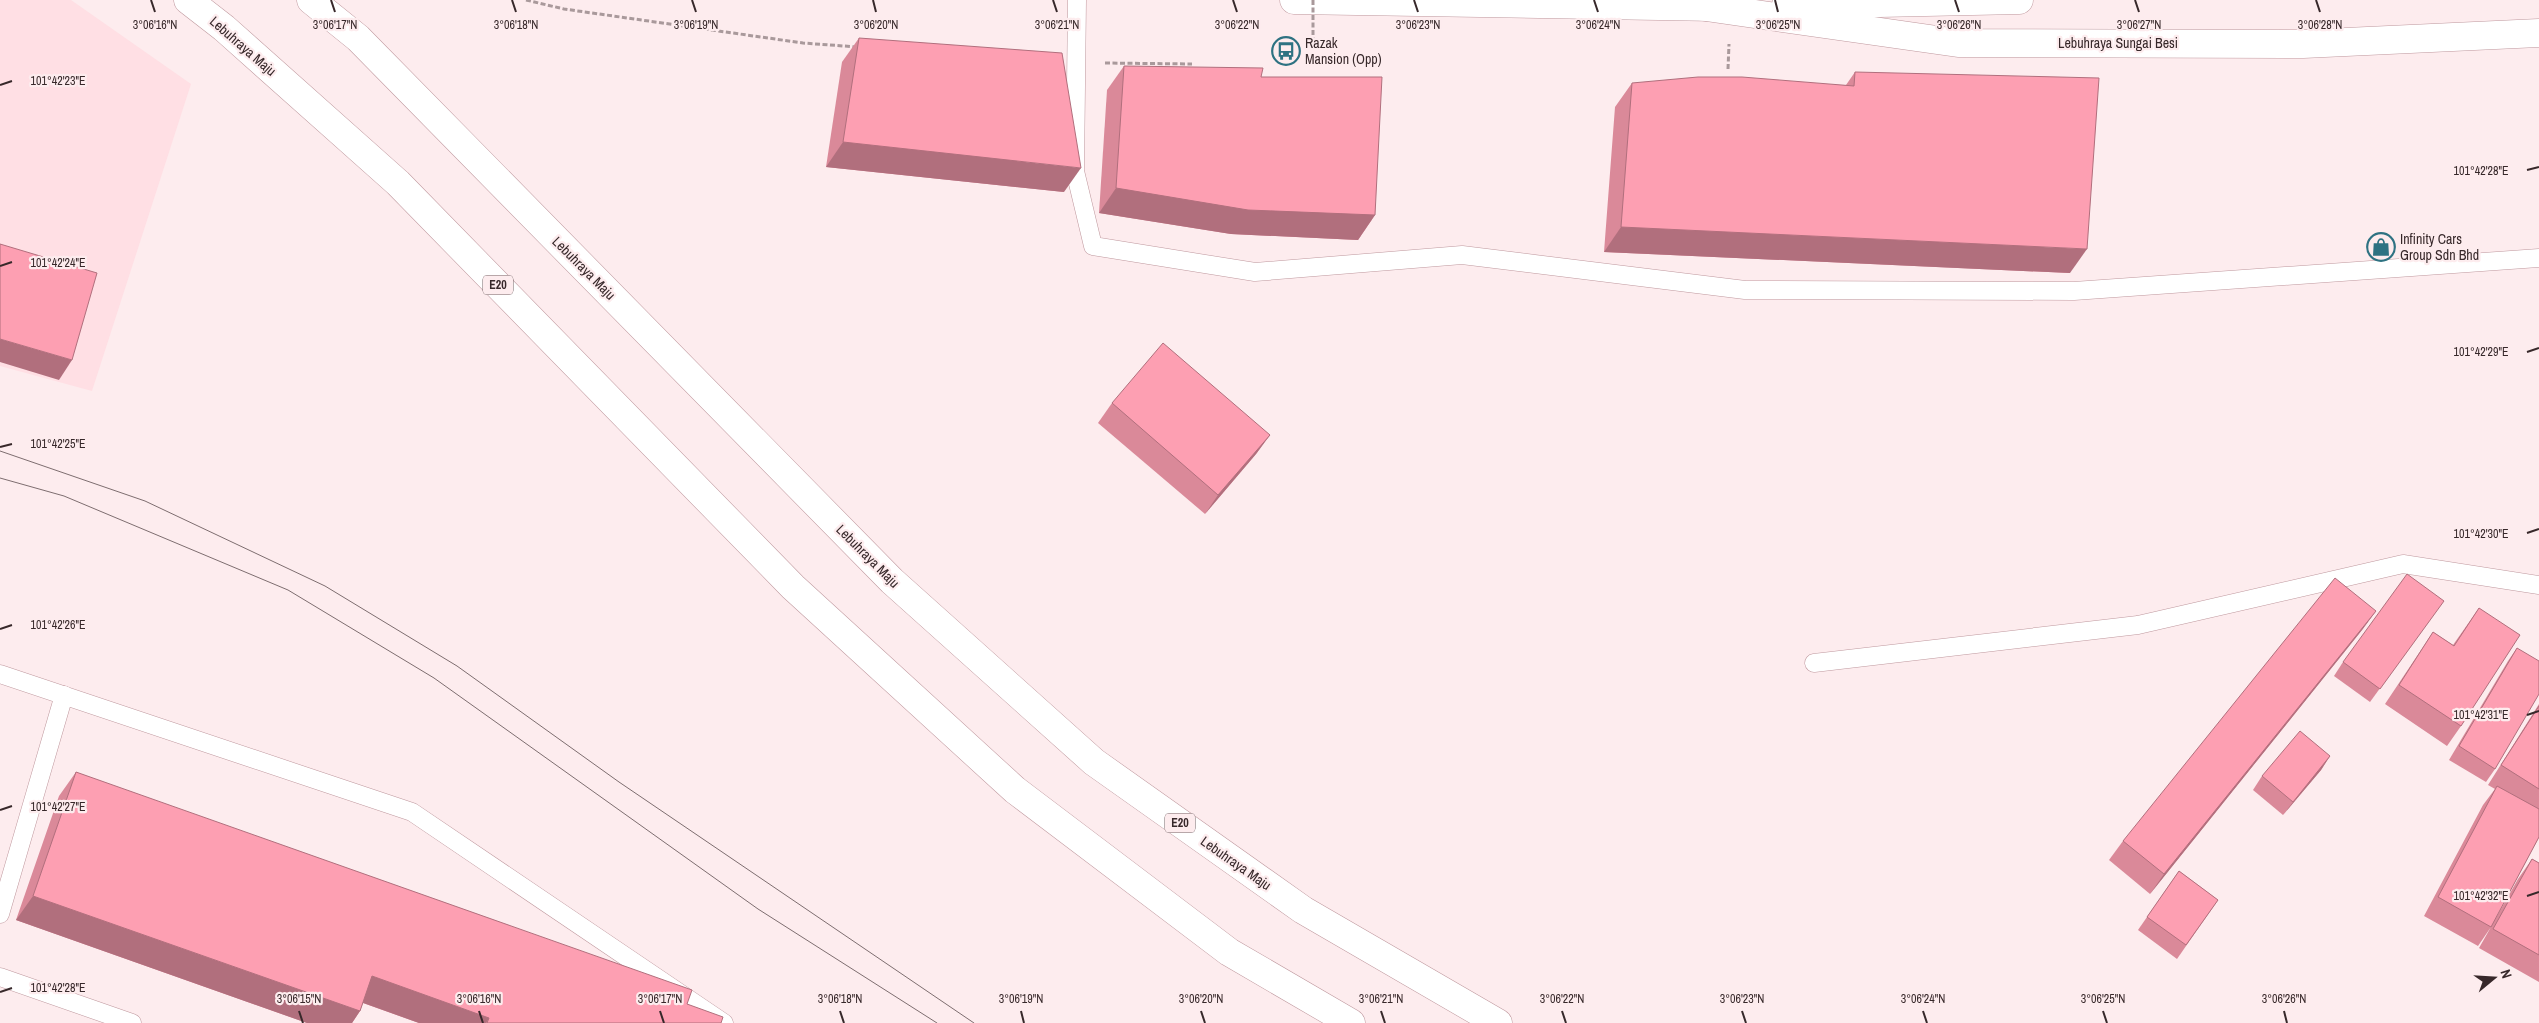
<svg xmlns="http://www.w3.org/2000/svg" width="2539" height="1023" viewBox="0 0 2539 1023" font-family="'Archivo Narrow',sans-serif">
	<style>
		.built { fill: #ffdfe4 }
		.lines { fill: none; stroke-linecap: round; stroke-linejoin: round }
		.service-casing { stroke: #bf989e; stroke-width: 19 }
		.motorway-casing { stroke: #bf989e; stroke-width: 29 }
		.path { stroke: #a9999b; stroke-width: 3; stroke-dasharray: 5 2.5; stroke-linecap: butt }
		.service { stroke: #fff; stroke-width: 18 }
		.motorway { stroke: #fff; stroke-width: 28 }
		.tram { stroke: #7d6d6f; stroke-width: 1 }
		.path-bridge { stroke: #a9999b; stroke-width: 3; stroke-dasharray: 5 2.5; stroke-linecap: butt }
		.wall { fill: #da8999 }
		.shaded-wall { fill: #b16f7d }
		.building { fill: #fd9fb2; stroke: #b16f7d }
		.ticks { fill: none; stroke: #37282a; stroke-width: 2 }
		.labels { text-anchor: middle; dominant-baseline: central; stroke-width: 4.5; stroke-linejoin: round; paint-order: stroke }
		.shield { fill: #fdecee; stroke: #726365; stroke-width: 1 }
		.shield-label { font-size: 12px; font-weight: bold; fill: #37282a }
		.poi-label { font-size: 14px; fill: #37282a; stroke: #fdecee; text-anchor: start }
		.street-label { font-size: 14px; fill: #37282a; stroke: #fdecee }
		.ticks-label { font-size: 12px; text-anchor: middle; fill: #37282a; stroke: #fdecee; stroke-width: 4.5; stroke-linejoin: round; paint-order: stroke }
	</style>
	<rect width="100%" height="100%" fill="#fdecee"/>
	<path class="built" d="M0,0H71L191,84L92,391L0,366Z"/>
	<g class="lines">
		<defs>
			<g id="service">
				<path d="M1077,0L1075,171L1093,246L1255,272L1462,255L1745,290L2074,291L2539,258"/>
				<path d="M1814,663L2138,625L2403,564L2539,585"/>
				<path d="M0,674L412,812L724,1023"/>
				<path d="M0,914L64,695"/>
				<path d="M0,977L132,1023"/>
			</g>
			<g id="motorway">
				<path d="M188,0L224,28L398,183L793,587L1015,790L1229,952L1351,1023"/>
				<path d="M311,0L358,38L892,581L1094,762L1303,910L1498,1023"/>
				<path d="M1294,0L1718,7"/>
				<path d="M1786,5L2019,0"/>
				<path d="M1699,6L1958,43L2303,44L2539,33"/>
			</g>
		</defs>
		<use href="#service" class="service-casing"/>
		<use href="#motorway" class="motorway-casing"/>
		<g class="path">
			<path d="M526,0L564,9L803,43L857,47"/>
			<path d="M1105,63L1192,64"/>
			<path d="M1728,69L1729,44"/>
		</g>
		<use href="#service" class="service"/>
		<use href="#motorway" class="motorway"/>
		<g class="tram">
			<path d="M0,451L145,501L325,586L457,666L619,782L974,1023"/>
			<path d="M0,478L64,496L288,590L434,678L758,909L937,1023"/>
		</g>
		<path class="path-bridge" d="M1313,0V62"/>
	</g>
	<g class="wall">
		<path d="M859,38L1064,192L826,167L842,62Z"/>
		<path d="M1124,66L1261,77L1375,215L1358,240L1231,234L1099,213L1107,90Z"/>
		<path d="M1855,72L2070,273L1604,252L1615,107L1632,83L1846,85Z"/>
		<path d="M1112,403L1270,435L1256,454L1205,514L1098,423Z"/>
		<path d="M2479,608L2461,726L2447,746L2385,704L2433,632L2453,645Z"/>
		<path d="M2376,611L2362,630L2150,894L2109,860L2123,841Z"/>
		<path d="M2434,614L2370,702L2334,676L2343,662Z"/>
		<path d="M2517,648L2495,769L2486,782L2449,760L2508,661Z"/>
		<path d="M2539,704V837L2493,923L2518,879L2532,859L2539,863V982L2479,948L2491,927L2478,946L2424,916L2483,805L2495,789L2488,785Z"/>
		<path d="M2330,756L2321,770L2283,815L2253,790L2262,776Z"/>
		<path d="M76,772L687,1004L721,1023H419L363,1003L360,1011L352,1023H307L16,920L59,796Z"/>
		<path d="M2179,871L2218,900L2177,959L2138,930Z"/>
	</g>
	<g class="shaded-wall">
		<path d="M843,142L1081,168L1064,192L826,167Z"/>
		<path d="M1116,188L1375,215L1358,240L1231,234L1099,213Z"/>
		<path d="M1621,227L2087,249L2070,273L1604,252Z"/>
		<path d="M0,339L72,360L59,380L0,362Z"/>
		<path d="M1270,435L1256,454L1205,514L1218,495Z"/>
		<path d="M2376,611L2362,630L2150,894L2164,874Z"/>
		<path d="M2330,756L2321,770L2283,815L2293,802Z"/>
		<path d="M33,896L360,1011L352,1023H307L16,920Z"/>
		<path d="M372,976L489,1018L486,1023H419L355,1000Z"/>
	</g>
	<g class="building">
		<path d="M859,38L1062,53L1081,168L843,142Z"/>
		<path d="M1124,66L1263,68L1261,77H1382L1375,215L1248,210L1116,188Z"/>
		<path d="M1855,72L2099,78L2087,249L1621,227L1632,83L1698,77H1742L1854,86Z"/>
		<path d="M0,244L97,273L72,360L0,339Z"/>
		<path d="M1163,343L1270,435L1218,495L1112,403Z"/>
		<path d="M2407,574L2444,601L2380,689L2343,662Z"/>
		<path d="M2335,578L2376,611L2164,874L2123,841Z"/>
		<path d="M2479,608L2520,635L2461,726L2399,685L2433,632L2454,646Z"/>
		<path d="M2517,648L2539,661V694L2495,769L2459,746Z"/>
		<path d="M2539,706V789L2501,765Z"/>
		<path d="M2300,731L2330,756L2293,802L2262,776Z"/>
		<path d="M76,772L692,990L687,1004L723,1017L721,1023H487L489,1018L372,976L360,1011L33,896Z"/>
		<path d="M2497,786L2539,809V837L2491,927L2438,897Z"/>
		<path d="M2532,859L2539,863V955L2493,929Z"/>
		<path d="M2179,871L2218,900L2186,945L2147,917Z"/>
	</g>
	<path class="ticks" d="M151,0L155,12M331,0L335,12M512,0L516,12M692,0L696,12M873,0L876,12M1053,0L1057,12M1233,0L1237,12M1414,0L1418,12M1594,0L1598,12M1775,0L1778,12M1955,0L1959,12M2135,0L2139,12M2316,0L2320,12M0,85L12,81M2527,170L2539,167M0,266L12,262M2527,352L2539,348M0,447L12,444M2527,533L2539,529M0,629L12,625M2527,715L2539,711M0,810L12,806M2527,896L2539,892M0,992L12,988M299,1011L303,1023M479,1011L483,1023M660,1011L664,1023M840,1011L844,1023M1021,1011L1024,1023M1201,1011L1205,1023M1381,1011L1385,1023M1562,1011L1566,1023M1742,1011L1746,1023M1923,1011L1927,1023M2103,1011L2107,1023M2284,1011L2287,1023"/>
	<defs>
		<symbol id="bus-ring" viewBox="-11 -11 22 22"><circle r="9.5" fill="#fdecee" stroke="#2e7282" stroke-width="1.5"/><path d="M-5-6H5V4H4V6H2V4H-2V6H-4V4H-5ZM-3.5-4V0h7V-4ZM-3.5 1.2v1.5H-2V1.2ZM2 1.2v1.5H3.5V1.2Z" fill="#2e7282"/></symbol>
		<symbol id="shop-ring" viewBox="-11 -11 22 22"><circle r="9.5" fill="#fdecee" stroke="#2e7282" stroke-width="1.5"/><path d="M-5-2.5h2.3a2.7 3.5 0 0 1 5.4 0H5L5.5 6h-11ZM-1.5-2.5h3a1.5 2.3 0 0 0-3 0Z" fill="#2e7282"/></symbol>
	</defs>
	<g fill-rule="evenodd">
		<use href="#bus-ring" x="1270" y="35" width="32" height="32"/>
		<use href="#shop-ring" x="2365" y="231" width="32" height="32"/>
	</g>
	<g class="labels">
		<g class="shield">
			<rect x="483" y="275.5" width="30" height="19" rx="4"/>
			<rect x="1165" y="813.5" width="30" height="19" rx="4"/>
		</g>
		<g class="shield-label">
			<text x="498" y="285">E20</text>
			<text x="1180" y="823">E20</text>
		</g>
		<g class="poi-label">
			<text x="1305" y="43">Razak<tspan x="1305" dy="16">Mansion (Opp)</tspan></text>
			<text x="2400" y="239">Infinity Cars<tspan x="2400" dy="16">Group Sdn Bhd</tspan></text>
		</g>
		<g class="street-label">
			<text x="2118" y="43">Lebuhraya Sungai Besi</text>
			<text transform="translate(243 46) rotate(41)">Lebuhraya Maju</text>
			<text transform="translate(584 268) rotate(45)">Lebuhraya Maju</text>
			<text transform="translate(868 556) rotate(45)">Lebuhraya Maju</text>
			<text transform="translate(1236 863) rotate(35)">Lebuhraya Maju</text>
		</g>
	</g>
	<g class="ticks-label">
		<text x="155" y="29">3°06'16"N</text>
		<text x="335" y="29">3°06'17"N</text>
		<text x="516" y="29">3°06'18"N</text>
		<text x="696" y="29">3°06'19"N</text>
		<text x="876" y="29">3°06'20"N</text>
		<text x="1057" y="29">3°06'21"N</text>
		<text x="1237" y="29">3°06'22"N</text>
		<text x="1418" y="29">3°06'23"N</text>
		<text x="1598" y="29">3°06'24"N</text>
		<text x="1778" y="29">3°06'25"N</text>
		<text x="1959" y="29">3°06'26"N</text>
		<text x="2139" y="29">3°06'27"N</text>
		<text x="2320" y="29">3°06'28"N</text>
		<text x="58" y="85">101°42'23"E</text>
		<text x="2481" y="175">101°42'28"E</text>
		<text x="58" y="267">101°42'24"E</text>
		<text x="2481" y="356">101°42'29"E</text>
		<text x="58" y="448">101°42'25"E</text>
		<text x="2481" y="538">101°42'30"E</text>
		<text x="58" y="629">101°42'26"E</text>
		<text x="2481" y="719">101°42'31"E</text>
		<text x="58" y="811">101°42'27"E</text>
		<text x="2481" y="900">101°42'32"E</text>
		<text x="58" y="992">101°42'28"E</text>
		<text x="479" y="1003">3°06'16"N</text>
		<text x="2284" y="1003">3°06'26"N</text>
		<text x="299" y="1003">3°06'15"N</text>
		<text x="660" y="1003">3°06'17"N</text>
		<text x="840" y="1003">3°06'18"N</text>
		<text x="1021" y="1003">3°06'19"N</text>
		<text x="1201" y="1003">3°06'20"N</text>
		<text x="1381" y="1003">3°06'21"N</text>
		<text x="1562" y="1003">3°06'22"N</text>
		<text x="1742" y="1003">3°06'23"N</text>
		<text x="1923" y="1003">3°06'24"N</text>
		<text x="2103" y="1003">3°06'25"N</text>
	</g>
	<g transform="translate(2494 978) rotate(72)" stroke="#fdecee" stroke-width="4" paint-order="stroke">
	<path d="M0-4L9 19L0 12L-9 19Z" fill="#37282a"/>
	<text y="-8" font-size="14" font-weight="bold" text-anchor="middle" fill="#37282a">N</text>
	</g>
</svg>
